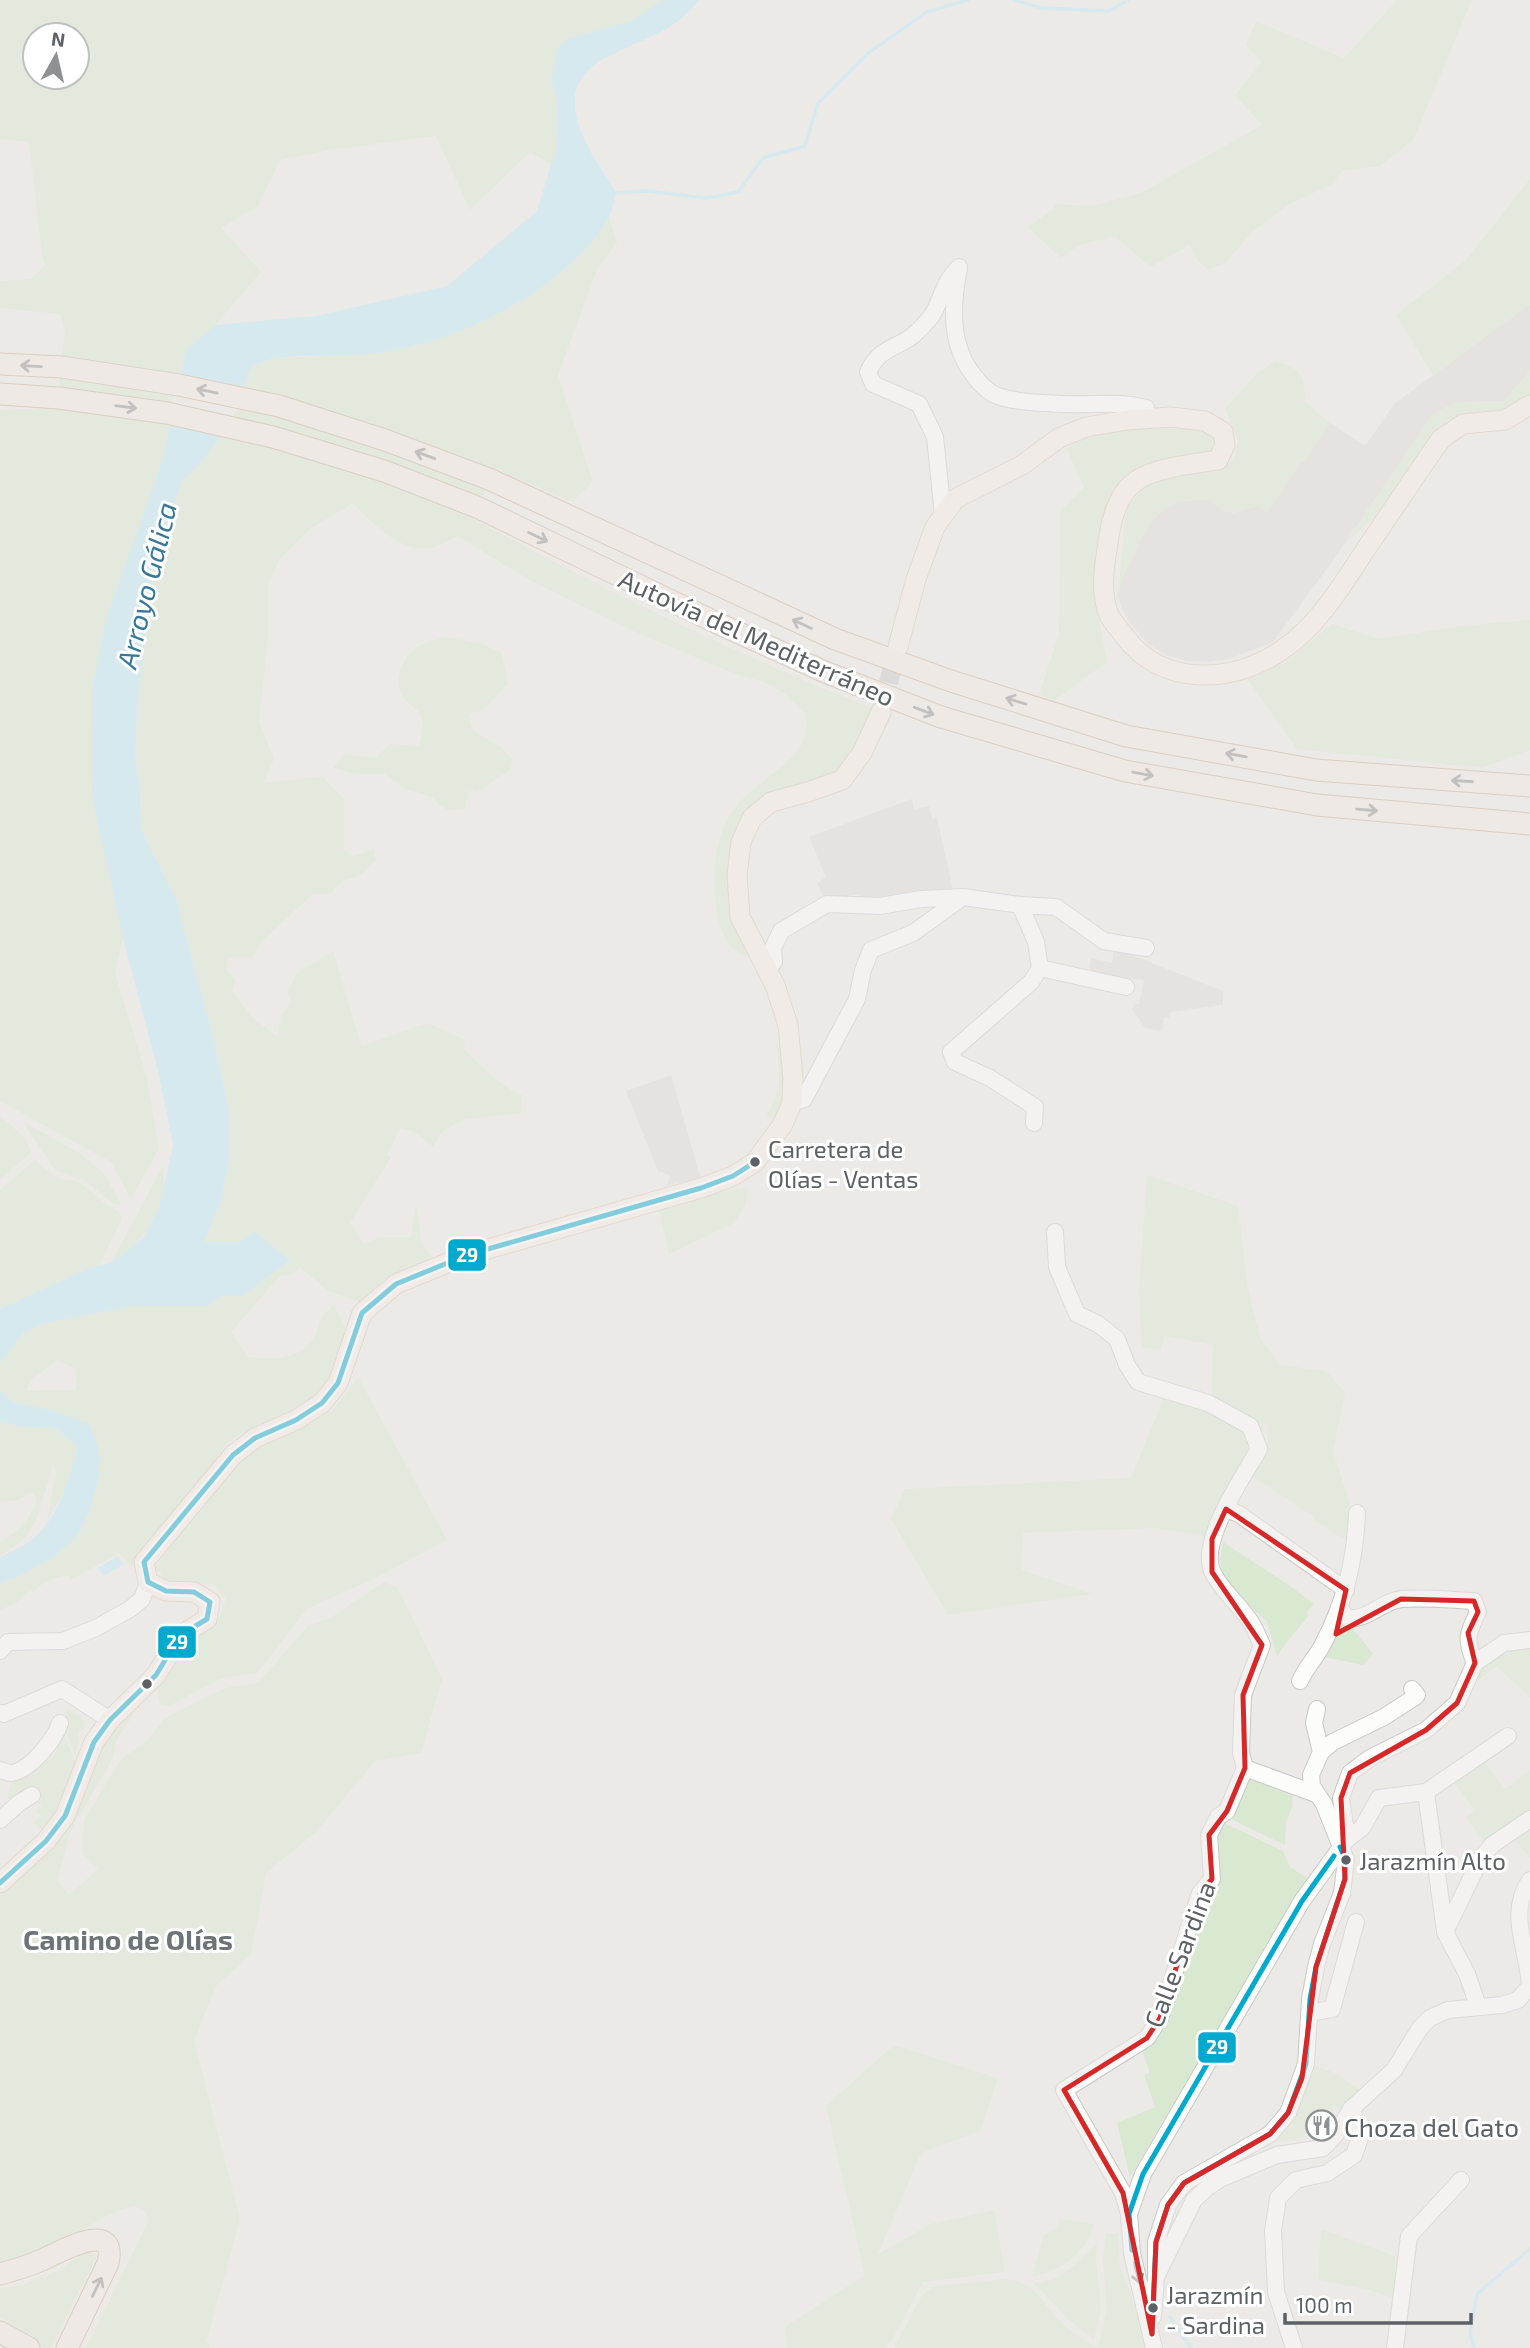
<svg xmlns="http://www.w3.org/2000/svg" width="1530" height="2348" viewBox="0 0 1530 2348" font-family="'Exo 2',sans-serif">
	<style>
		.industrial { fill: #dddad8 }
		.green { fill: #d8e8d1; fill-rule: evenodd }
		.water { fill: #b9e9f8 }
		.pier { fill: #eceae7 }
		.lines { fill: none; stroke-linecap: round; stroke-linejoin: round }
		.stream { stroke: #b9e9f8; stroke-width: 3.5 }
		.major-tunnel { stroke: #c8c8c6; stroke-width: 19; stroke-dasharray: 19 10; stroke-linecap: butt }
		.minor-casing { stroke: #c7c7c8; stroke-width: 18 }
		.major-casing { stroke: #d4c5b4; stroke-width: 21 }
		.highway-casing { stroke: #c4ac93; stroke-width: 23 }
		.minor { stroke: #fcfcfb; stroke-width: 16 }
		.major { stroke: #f3eee7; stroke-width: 19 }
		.highway { stroke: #efe8e0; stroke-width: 21 }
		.bus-1-casing { stroke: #fff; stroke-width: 10 }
		.bus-1 { stroke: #00a9ce; stroke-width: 5 }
		.oneway { stroke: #8f9090 }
		.oneway2 { stroke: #94979a }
		.marked { fill: none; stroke: #d62828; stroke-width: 5; stroke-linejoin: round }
		.bus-dot { fill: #5c6165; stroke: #fff; stroke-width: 2.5 }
		.labels { text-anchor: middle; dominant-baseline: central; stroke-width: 6; stroke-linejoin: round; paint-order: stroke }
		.bus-label { font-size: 24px; fill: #5c6165; stroke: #fff; text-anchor: start }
		.street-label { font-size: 26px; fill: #5c6165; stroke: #fff }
		.poi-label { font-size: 26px; fill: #5c6165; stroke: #fff; text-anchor: start }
		.water-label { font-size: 28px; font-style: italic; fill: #367899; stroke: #fff }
		.neighbourhood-label { font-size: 28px; font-weight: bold; fill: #6d7477; stroke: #fff }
		.line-badge { stroke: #fff; stroke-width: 2.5 }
		.badge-label { font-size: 19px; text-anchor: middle; font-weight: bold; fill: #fff }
	</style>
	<rect width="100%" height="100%" fill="#eceae7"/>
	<g class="industrial">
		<path d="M1530,304V371L1504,401L1455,402L1431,416L1335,558L1273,642L1229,659L1208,662L1187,661L1169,656L1149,645L1133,627L1122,609L1118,596L1121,580L1149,523L1162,510L1178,502L1203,499L1211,500L1223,511L1234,513L1257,506L1301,461L1304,462L1330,423L1365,446L1394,404Z"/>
		<path d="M912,799L914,809L929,806L932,819L937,818L953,889L927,897L862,905L859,894L825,900L817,883L826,877L809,837Z"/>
		<path d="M1114,948L1223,991V1005L1171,1012L1169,1018H1164L1162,1031L1145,1028L1132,1009L1134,1004H1139L1144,980L1110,977L1089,972L1091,958L1112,963Z"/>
		<path d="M671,1075L701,1179L667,1185L670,1175L658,1171L626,1091Z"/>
	</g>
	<g class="green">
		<path d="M0,0H663L632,21L569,38L552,78L557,108L556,148L551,164L530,152L470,210L436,136L330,150L280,160L258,206L221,228L261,272L215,325L186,350L162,461L147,507L111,876L123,938L115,973L146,1075L159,1148L131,1199L111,1162L0,1101V410L57,408L65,330L60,314L0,308V281L31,279L45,265L42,254L29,142L0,139ZM35,35H77V77H35Z"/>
		<path d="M1397,0H1472L1413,140L1380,166L1343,170L1331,185L1291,203L1253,231L1224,264L1208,269L1197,260L1190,245L1150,267L1115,236L1079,245L1061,258L1028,227L1054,208L1055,204L1091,206L1141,193L1262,125L1235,95L1262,62L1246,45L1256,21L1344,58Z"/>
		<path d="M1530,179V304L1433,375L1396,315L1466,260Z"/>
		<path d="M609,217L617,243L598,267L558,375L593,482L572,502L494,468L473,518C608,593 747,659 891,716L888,725L867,719L860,740L836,773L739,824L751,953L745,956C728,951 720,929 717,913C712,878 712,839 734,809C751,785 798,763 805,736C807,729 806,721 806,714L785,694L764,682L735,674L631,630L533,582L457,536C450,540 440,546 432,548C402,554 372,523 353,503L310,529L280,559L268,584V634L259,722L274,759L263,783L322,776L344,799V850L352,856L374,850L376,860L361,875L342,881L330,894H313L261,942L253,957L228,958L226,969L236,981L232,990L252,1017L278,1037L281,1016L292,1002L287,993L297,973L333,951L361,1046L428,1023L465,1040L463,1048C479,1064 501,1087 522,1095L520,1113L462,1120L442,1132L433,1147L415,1132L400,1128L387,1155L391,1157L350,1223L364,1244L380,1237H411L416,1206L422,1244L433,1258C404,1270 380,1276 361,1303L327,1290L300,1267L294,1274L280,1276L231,1332L248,1357C269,1359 296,1361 311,1342C322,1328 315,1317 334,1306L346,1329L330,1383L310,1403L280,1419L242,1433L226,1444L200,1483L132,1567L119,1553L71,1580L68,1575C54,1578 42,1581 33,1593L30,1590L16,1603L0,1610V1583L9,1581L101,1457L55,1411L12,1402L0,1391V1363L23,1333L45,1323L133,1306H208L222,1295L239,1242H204L221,1201L229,1160V1108L209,1022L176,900L141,830L140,789L135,756L138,700L155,548L183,480L198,466L219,439L252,366L276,358L369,354L416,346L508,309L560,274L581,254ZM56,1360L77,1369L76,1390L27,1391C28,1376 46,1371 56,1360Z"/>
		<path d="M1275,362C1303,369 1304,374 1305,402L1330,423L1304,463L1301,461L1267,514L1257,506C1247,509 1235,515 1225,512C1216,508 1214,499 1203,499C1164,499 1151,519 1135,551C1128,566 1121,579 1118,596L1126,510L1144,486L1179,472L1217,471L1234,459L1238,441L1225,409L1258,372Z"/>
		<path d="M1530,371V395L1514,409L1447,420L1384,508L1344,545L1431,416L1455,402L1504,401Z"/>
		<path d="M1192,427L1208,429L1216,437V449L1206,458L1154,467L1102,535L1095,600L1107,662L1055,700L1039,695L1059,634L1060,511L1084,488L1067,449L1090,434L1139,428Z"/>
		<path d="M1530,620V750L1482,768L1297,749L1246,677L1285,663L1332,624L1379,639L1461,626Z"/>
		<path d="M445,637L480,643L502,653L508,684L483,710L469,714L473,731L501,747L513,760L510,770L477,792L468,791L465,808L448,810L439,805L432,797L403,788L385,774H356L333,768L345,754L375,758L390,744L419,746C422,734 426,719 416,709C411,705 404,700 401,694C393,677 404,655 419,646C426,642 437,640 445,637Z"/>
		<path d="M777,1047H783C786,1073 790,1098 772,1120L766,1115C782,1095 780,1071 777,1047Z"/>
		<path d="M0,1116L25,1138L31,1152L0,1180Z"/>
		<path d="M22,1121L79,1153L103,1172L121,1204L112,1203L86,1181L55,1170Z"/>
		<path d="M35,1160C43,1168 51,1176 62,1179C70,1181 76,1180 83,1185C97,1193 103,1206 119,1211L122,1219L99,1266L87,1269L0,1309V1190Z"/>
		<path d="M163,1166C169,1204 146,1244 112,1261Z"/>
		<path d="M1147,1175L1238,1206L1247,1285L1260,1338L1280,1365L1326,1371L1345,1392L1333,1451L1353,1513L1352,1545L1314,1520V1517L1252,1476L1263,1460L1270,1425L1264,1424L1263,1432L1252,1419L1212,1399L1213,1345L1164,1336L1161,1350L1142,1347L1139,1291Z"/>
		<path d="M748,1188L746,1204L734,1223L669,1254L658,1207L719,1191Z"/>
		<path d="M358,1377L447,1540L375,1578L307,1609L257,1673L220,1679L169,1706L161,1705L158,1696V1685L183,1654L198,1629L219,1619L226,1598L213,1584L167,1582L155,1567L220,1482L248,1452L281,1438L332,1410Z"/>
		<path d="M1166,1393L1211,1409L1247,1431L1248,1452L1241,1468L1228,1489L1206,1536L1154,1528L1023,1533L1021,1570L1092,1594L948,1615L891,1519L905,1489L1131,1478Z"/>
		<path d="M0,1421L22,1427L55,1428L78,1446L66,1488L47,1522L56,1471L53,1466L36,1521L25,1538L0,1556V1542C19,1531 31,1520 37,1498L32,1492L19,1500L0,1502Z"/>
		<path d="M1223,1542L1290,1586L1314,1604L1306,1613L1309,1615C1298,1630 1285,1641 1277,1657L1267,1621L1239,1599L1223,1573L1220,1560Z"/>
		<path d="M384,1582L398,1588L442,1679L421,1753L375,1761L316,1832L266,1873L251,1954L216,1986L194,2040L240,2219L207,2340L210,2348H86L148,2222L145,2212L135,2206C116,2210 107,2216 91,2225C62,2241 32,2256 0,2262V1893L26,1873L50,1844L111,1727L131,1709L135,1712L116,1741L113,1758L70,1832L57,1881L69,1895L98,1869L82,1853L84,1820L121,1759L149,1739L165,1718L214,1693L230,1687L258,1683L308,1626L332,1617Z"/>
		<path d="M1338,1621L1349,1624L1373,1654L1363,1665L1320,1656Z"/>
		<path d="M1522,1647H1530V1697L1496,1666L1468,1689C1481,1663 1495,1658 1522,1647Z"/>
		<path d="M67,1709C80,1715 85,1716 83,1730L79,1731L77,1761L67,1733L61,1732Z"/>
		<path d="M60,1736H64L76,1763L65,1807L43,1831L34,1822L41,1816L36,1811L42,1806L33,1798L16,1801L7,1798L12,1781L31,1775L45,1759L47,1761L55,1755Z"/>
		<path d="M1484,1762L1505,1789L1530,1770V1811L1485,1844L1466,1817L1474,1810L1454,1782Z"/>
		<path d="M1246,1772L1257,1778L1256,1781L1271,1787L1272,1783L1293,1790L1292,1807L1286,1822L1285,1845L1233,1820L1234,1803Z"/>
		<path d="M1222,1822L1283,1851L1290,1867L1310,1880L1297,1895L1130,2177L1117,2123L1155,2107L1144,2075L1150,2073L1141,2048L1173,2002L1214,1883L1215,1830Z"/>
		<path d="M1530,1827V1858L1515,1840Z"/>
		<path d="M894,2045L998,2078L980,2131L921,2153L878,2254L931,2224L994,2210L1005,2272L923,2282L893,2338L884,2348H787L785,2327L865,2275L826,2106Z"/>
		<path d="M1313,2066L1333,2072L1360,2090L1343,2110L1334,2105L1330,2112L1325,2109L1318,2124L1311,2122L1303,2138L1264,2144C1291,2117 1304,2104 1313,2066Z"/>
		<path d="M1059,2219L1094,2224C1088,2252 1059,2273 1032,2276L1044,2235L1060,2226Z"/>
		<path d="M1321,2229L1395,2256C1394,2270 1397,2284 1394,2298L1369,2290L1318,2280Z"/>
		<path d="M1106,2233L1118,2234L1120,2268L1140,2318L1146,2348H1098L1107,2310L1103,2259Z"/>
		<path d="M1097,2243L1096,2261L1101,2309L1094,2339L1069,2320L1034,2283C1061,2282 1080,2261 1097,2243Z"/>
		<path d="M89,2251L97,2257L50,2348H21L28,2334L0,2317V2288C22,2287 46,2277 65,2266C74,2260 79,2255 89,2251Z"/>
		<path d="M1006,2279C1036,2281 1045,2308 1065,2326C1074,2335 1087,2341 1097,2348H894L922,2295L935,2286Z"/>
	</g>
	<g class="water">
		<path d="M663,0H699C656,62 535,41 588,147C596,163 608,177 616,193C614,202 612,212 608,219C564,292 452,346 368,354C338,357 307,354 277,358C269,359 260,363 252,366L219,439L198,466L183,480L155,548L138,700L135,756L140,789L141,830L176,899L209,1022L229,1108V1160L221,1201L204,1242H239L254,1232L290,1260L242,1296L222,1295L208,1306H133L45,1323L23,1333L0,1363V1309L87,1269L106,1264L118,1258L143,1238L159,1208L173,1145L158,1071L123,938L92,797L91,694L106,619L162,461L186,350L215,325L316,316L447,286L537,211L556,148L557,108L552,78L557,49L569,38L632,21Z"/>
		<path d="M0,1391L12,1402L55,1411L89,1424C93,1434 98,1445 100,1455C103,1472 87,1526 75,1538C59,1556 22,1577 0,1583V1557C9,1552 21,1548 29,1542C58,1521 69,1479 78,1446L55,1428L22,1427L0,1421Z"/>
		<path d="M118,1556L123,1565L103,1576L98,1568Z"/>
	</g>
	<path class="pier" d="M178,374L246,388L224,437L167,425Z"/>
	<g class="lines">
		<g class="stream">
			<path d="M1014,0L1042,8L1109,11L1128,0"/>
			<path d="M612,193L647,191L707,198L738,192L763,158L805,146L818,103L868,53L927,12L968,0"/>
			<path d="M1170,2317L1191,2348"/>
			<path d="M1474,2348L1470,2334L1477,2294L1530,2249"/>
		</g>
		<path class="major-tunnel" d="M881,711L898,647"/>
		<defs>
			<g id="minor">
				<path d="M959,269C951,307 950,347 975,377C980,384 988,391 995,395C1016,403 1044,403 1065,404C1092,405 1120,401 1146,408L1148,419"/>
				<path d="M943,515L935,437L919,404L873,384L868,372C881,344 901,349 918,331C924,325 932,317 935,310C943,293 946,279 959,267"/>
				<path d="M1020,905L1036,942L1040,968L1126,987"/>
				<path d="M766,967L774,962L773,948L781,931L827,904L880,906L921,899L963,897L1020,905L1056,907L1104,941L1146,948"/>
				<path d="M792,1103L804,1099L857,999L863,970L871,950L913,933L963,897"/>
				<path d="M1034,1123L1035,1107L990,1078L955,1062L951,1052L1031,982L1040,968"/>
				<path d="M1055,1232L1057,1267L1077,1314L1098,1324L1117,1339L1127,1365L1138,1382L1208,1403L1250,1426L1259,1449C1244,1476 1197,1543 1213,1573C1222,1591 1239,1604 1250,1621C1255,1628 1258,1637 1262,1645L1243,1695L1241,1753L1245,1768L1316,1794"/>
				<path d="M1226,1509L1239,1514L1346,1590"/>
				<path d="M1339,1607L1347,1618C1368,1621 1381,1601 1402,1599C1426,1597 1451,1600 1474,1601L1478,1612C1467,1634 1465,1640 1475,1663"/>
				<path d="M0,1651L8,1642L63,1641L96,1628L130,1609L142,1599L148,1582"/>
				<path d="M1300,1681C1306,1667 1316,1658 1323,1644C1345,1602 1355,1561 1357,1513"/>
				<path d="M0,1713L4,1714L62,1689L110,1720"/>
				<path d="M1321,1752L1333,1742L1384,1717L1415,1697L1417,1695L1412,1689"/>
				<path d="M0,1770C4,1771 7,1773 11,1773C30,1771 55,1739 60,1723"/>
				<path d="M0,1820L19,1803L32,1795"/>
				<path d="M1347,1839L1362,1828L1379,1798L1426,1792"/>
				<path d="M1445,1932L1426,1792L1508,1736"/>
				<path d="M1478,2006L1467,1974L1445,1932L1481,1858L1492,1845L1530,1819"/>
				<path d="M1309,2013L1332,2009L1356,1922"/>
				<path d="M1129,2214L1123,2193L1064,2090L1147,2038L1160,2018L1200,1893L1212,1879L1209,1835L1218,1817L1227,1811L1245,1768"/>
				<path d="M1156,2271V2242L1168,2205L1184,2183L1270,2134L1288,2113L1306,2064L1310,1999L1316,1967L1322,1944L1342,1893L1346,1860L1324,1804L1312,1786L1311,1775L1321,1752L1314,1723L1317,1709"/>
				<path d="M1153,2317L1156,2277L1194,2200L1208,2187L1220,2179L1277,2155L1323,2148L1336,2134L1351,2109L1394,2070L1420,2028L1430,2018L1448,2010L1502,2005L1518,2000L1530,1986C1528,1949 1507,1914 1530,1880"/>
				<path d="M1154,2348L1132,2253L1129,2214L1143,2174L1302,1901L1347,1839L1341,1798L1350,1773L1370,1758L1426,1730L1457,1703L1475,1663L1504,1643L1530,1640"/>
				<path d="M1294,2348L1276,2292L1273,2231L1278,2198L1296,2180L1327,2173L1354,2155L1361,2135L1351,2109"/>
				<path d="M1395,2348L1409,2236L1461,2180"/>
			</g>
			<g id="major">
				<path d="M898,647L916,579L935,527L955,499L1022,465L1059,438L1086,427L1127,420L1170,417L1205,421L1223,432L1225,445L1218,460C1194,464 1156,467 1136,481C1118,493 1112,517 1109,537C1105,562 1099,590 1109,615C1113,623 1120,630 1125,637C1163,687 1233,684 1282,650C1319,625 1342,585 1366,549C1391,512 1416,475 1441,439L1463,424L1505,420L1530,405"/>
				<path d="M0,1883L46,1841L65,1816L94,1742L110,1720L156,1675L175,1644L189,1630L207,1619L210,1602L194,1592L166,1591L148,1582L144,1562L233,1455L255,1438L296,1420L322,1403L338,1383L362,1313L396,1284L467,1255L701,1188L733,1176L755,1162L783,1124L792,1103L793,1078L788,1025L775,985L740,917L737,875L741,842L752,818L771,802L808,792L842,780L862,753L881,712"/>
			</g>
			<g id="highway">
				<path d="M0,364L62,367L179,385L279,406L385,440L489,479L835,639L951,681L1126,736L1316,770L1530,786"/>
				<path d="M0,394L59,398L167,413L273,437L384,471L477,507L715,622L825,672L941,717L1125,771L1317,805L1530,824"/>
				<path d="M0,2274C15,2270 28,2266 42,2260C58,2253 119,2217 108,2263L67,2348"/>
				<path d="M0,2332L29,2348"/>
			</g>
		</defs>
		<use href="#minor" class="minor-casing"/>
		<use href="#major" class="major-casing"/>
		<use href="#highway" class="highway-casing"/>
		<use href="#minor" class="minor"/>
		<use href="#major" class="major"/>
		<use href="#highway" class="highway"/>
		<defs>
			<g id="bus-1">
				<path d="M0,1883L46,1841L65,1816L94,1742L110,1720L156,1675L175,1644L189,1630L207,1619L210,1602L194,1592L166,1591L148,1582L144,1562L233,1455L255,1438L296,1420L322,1403L338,1383L362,1313L396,1284L467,1255L701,1188L733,1176L755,1162"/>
				<path d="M1132,2250L1129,2214L1143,2174L1302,1901L1334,1856"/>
				<path d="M1152,2334L1156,2242L1168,2205L1184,2183L1270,2134L1288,2113L1306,2064L1310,1999L1316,1967L1345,1879L1346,1860L1340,1847"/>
			</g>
		</defs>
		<use href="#bus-1" class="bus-1-casing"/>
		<use href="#bus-1" class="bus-1"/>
	</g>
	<defs><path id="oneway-shaft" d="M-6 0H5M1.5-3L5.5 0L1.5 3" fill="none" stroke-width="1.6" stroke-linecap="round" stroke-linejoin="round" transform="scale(1.75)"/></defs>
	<g class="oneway">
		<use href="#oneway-shaft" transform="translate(31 366) rotate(-177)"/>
		<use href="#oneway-shaft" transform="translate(207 391) rotate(-168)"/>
		<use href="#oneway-shaft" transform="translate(126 407) rotate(8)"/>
		<use href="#oneway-shaft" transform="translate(425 455) rotate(-160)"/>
		<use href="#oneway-shaft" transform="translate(538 537) rotate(26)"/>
		<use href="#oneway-shaft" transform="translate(802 624) rotate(-155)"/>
		<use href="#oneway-shaft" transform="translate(1016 701) rotate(-163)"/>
		<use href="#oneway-shaft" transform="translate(924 711) rotate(21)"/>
		<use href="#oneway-shaft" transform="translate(1236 755) rotate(-170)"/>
		<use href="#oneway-shaft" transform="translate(1143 774) rotate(10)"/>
		<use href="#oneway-shaft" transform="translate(1462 781) rotate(-176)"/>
		<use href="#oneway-shaft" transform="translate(1367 810) rotate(5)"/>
		<use href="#oneway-shaft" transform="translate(97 2287) rotate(-64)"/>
	</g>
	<use class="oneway2" href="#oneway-shaft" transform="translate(1137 2273) rotate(76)"/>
	<path d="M0 0H1530V2348H0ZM1226,1509L1346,1590L1336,1634L1401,1599L1474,1601L1478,1612L1468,1633L1475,1663L1457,1703L1426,1730L1350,1773L1341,1798L1345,1879L1316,1967L1302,2078L1288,2113L1270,2134L1184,2183L1168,2205L1156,2242L1152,2334L1123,2193L1064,2090L1147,2038L1160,2018L1200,1893L1212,1879L1209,1835L1227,1811L1245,1768L1243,1695L1262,1645L1212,1572V1539Z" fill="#eceae7" fill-opacity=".55" fill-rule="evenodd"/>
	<path class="marked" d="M1226,1509L1346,1590L1336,1634L1401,1599L1474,1601L1478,1612L1468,1633L1475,1663L1457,1703L1426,1730L1350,1773L1341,1798L1345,1879L1316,1967L1302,2078L1288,2113L1270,2134L1184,2183L1168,2205L1156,2242L1152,2334L1123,2193L1064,2090L1147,2038L1160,2018L1200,1893L1212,1879L1209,1835L1227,1811L1245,1768L1243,1695L1262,1645L1212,1572V1539Z"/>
	<defs>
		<symbol id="restaurant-ring" viewBox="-11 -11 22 22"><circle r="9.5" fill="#fff" stroke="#8e9192" stroke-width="1.5"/><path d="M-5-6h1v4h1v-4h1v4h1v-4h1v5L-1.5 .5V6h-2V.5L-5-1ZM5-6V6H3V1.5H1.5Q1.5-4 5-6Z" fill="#8e9192"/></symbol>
	</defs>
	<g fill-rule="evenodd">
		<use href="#restaurant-ring" x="1304" y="2108" width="35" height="35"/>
	</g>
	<g class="bus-dot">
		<circle cx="755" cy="1162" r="6"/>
		<circle cx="147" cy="1684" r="6"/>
		<circle cx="1346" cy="1860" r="6"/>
		<circle cx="1153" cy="2308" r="6"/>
	</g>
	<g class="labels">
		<g class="bus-label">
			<text x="768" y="1148">Carretera de<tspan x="768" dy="30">Olías - Ventas</tspan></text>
			<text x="1359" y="1860">Jarazmín Alto</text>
			<text x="1166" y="2294">Jarazmín<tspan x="1166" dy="30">- Sardina</tspan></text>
		</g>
		<g class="street-label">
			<text transform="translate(757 637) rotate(24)">Autovía del Mediterráneo</text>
			<text transform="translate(1179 1954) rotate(-69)">Calle Sardina</text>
		</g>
		<g class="poi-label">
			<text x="1344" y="2126">Choza del Gato</text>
		</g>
		<g class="water-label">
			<text transform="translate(146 585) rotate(-76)">Arroyo Gálica</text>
		</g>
		<g class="neighbourhood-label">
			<text x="128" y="1939">Camino de Olías</text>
		</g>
	</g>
	<g class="line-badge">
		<rect x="447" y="1238" width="40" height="34" rx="7" fill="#00a9ce"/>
		<rect x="157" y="1625" width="40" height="34" rx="7" fill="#00a9ce"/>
		<rect x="1197" y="2031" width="40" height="33" rx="7" fill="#00a9ce"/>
	</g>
	<g class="badge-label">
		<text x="467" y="1262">29</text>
		<text x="177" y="1649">29</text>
		<text x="1217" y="2054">29</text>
	</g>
	<g transform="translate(56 56) rotate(8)"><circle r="33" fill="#ffffff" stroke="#bec0c1" stroke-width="2"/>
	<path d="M0-5L12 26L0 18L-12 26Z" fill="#8e9192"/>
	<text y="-10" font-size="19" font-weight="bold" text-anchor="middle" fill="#5c6165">N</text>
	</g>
	<path d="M1285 2313v10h186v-10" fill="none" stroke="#5c6165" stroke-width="3.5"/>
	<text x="1296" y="2313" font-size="21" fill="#5c6165" stroke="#ffffff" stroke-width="5" paint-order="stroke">100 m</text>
</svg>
